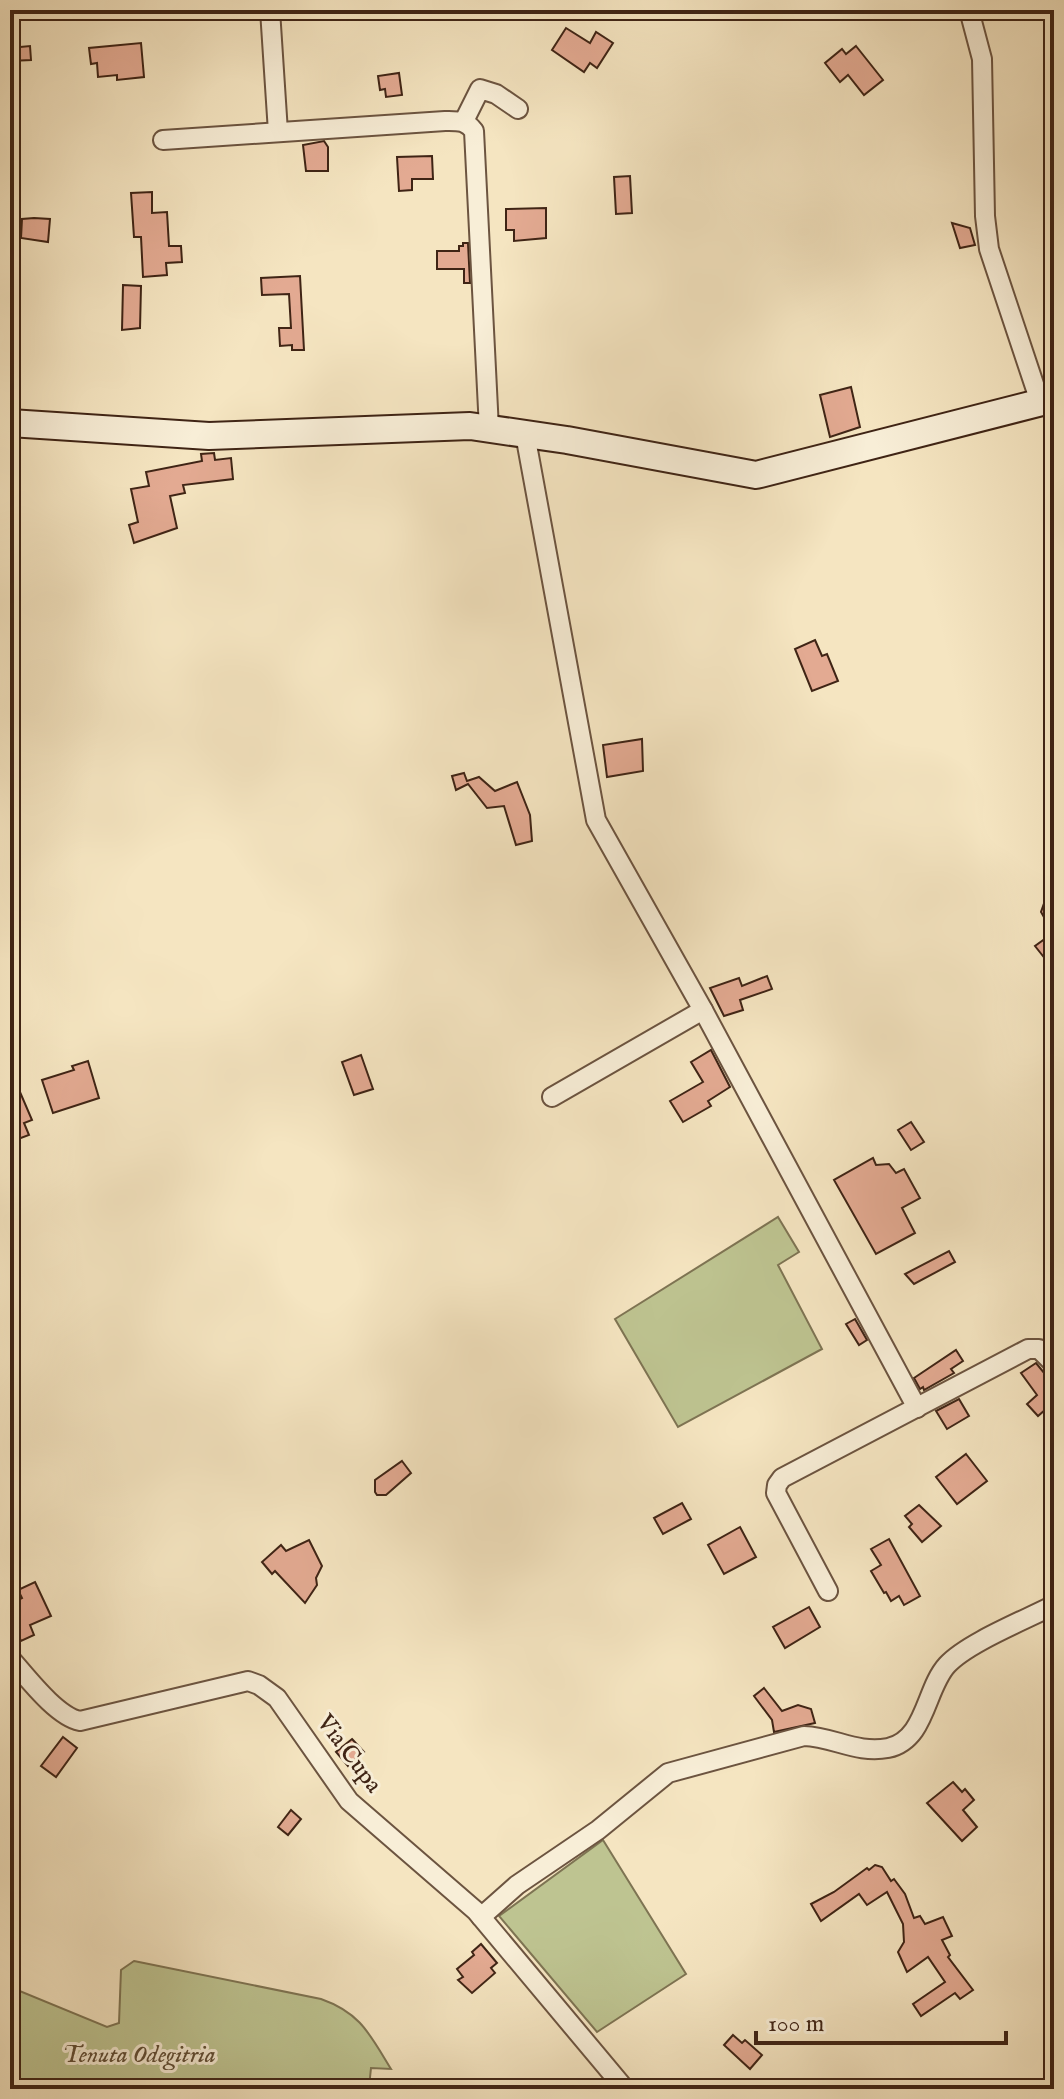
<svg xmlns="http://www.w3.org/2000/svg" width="1064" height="2099" viewBox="0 0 1064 2099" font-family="'IM FELL English',serif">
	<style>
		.green { fill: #bec491; stroke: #7e7453; stroke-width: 2 }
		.building { fill: #e3aa92; stroke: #3f2415; stroke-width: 2 }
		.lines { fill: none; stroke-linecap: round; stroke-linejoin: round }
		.street-casing { stroke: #6c5440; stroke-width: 22 }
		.secondary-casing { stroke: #3f2415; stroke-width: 30 }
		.street { stroke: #f8eed7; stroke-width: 18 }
		.secondary { stroke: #f8eed7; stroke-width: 26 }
		.labels { text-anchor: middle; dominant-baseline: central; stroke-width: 6; stroke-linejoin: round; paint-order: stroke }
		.street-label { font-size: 24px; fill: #3f2415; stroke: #f8eed7 }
		.park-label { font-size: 24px; font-style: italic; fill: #5f4c34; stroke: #f8eed7 }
	</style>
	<rect width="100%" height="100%" fill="#f5e5c1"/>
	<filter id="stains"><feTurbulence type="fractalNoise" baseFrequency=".0025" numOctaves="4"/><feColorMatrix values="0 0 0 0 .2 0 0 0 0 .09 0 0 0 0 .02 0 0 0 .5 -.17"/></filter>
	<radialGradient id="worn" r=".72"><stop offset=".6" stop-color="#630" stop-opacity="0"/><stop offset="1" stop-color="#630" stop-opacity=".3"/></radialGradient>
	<g class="green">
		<path d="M778,1217L799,1252L778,1265L822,1349L678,1427L615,1319Z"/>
		<path d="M603,1840L686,1974L597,2032L499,1916Z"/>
		<path d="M134,1961L321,1999C361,2013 370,2035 391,2069L371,2068L369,2087L373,2089H10V1987L107,2027L119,2023L121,1970Z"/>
	</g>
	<g class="building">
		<path d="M566,28L590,43L596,32L613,43L597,68L590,63L584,72L552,50Z"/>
		<path d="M141,43L144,77L117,80V75L98,77L97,63L91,64L89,48Z"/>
		<path d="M30,46L31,60L10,61V48Z"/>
		<path d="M856,46L883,80L864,95L848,75L840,82L825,63L842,49L846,54Z"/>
		<path d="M399,73L402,95L386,97L385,89L380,90L378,76Z"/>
		<path d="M324,141L328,147V171H306L303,145Z"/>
		<path d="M432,156L433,179H412V190L399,191L397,157Z"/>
		<path d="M630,176L632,213L616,214L614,177Z"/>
		<path d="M152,192V213L167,212L169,246H181L182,262L166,263L167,275L143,277L141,237H134L131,193Z"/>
		<path d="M546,208V238L514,241V230H506V209Z"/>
		<path d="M34,218L50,219L48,242L21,238L22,219Z"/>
		<path d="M952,223L970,228L975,245L960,248Z"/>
		<path d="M463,243H468L470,283H464V269H437V251H459V246H463Z"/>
		<path d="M300,276L304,350H292V345L280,346L279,328H291L289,294L262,295L261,278Z"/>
		<path d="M123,285L141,286L140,328L122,330Z"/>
		<path d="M851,387L860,427L830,437L820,395Z"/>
		<path d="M214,453L215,460L231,458L233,479L183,485L185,493L170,496L177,528L134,543L129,525L138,522L131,489L149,486L146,472L202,461L201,454Z"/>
		<path d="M815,640L822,656L827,654L838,681L812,691L795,649Z"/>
		<path d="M642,739L643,771L607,777L603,745Z"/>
		<path d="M464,773L467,781L479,777L495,791L517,782L530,815L532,841L516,845L504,806L487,808L468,784L456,790L452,776Z"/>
		<path d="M1053,878H1054V970L1035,946L1053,933L1041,912Z"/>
		<path d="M767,976L772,989L740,1000L743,1010L724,1016L710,988L739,978L742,986Z"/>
		<path d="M711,1050L730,1087L708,1101L711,1106L683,1122L670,1101L703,1082L691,1062Z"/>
		<path d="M361,1055L373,1089L354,1095L342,1062Z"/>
		<path d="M88,1061L99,1098L53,1113L42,1080L74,1070L72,1066Z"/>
		<path d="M10,1090L12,1095L20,1092L32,1120L24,1123L29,1135L10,1142Z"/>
		<path d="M911,1122L924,1142L911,1150L898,1130Z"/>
		<path d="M873,1158L876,1165L889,1164L896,1173L904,1169L920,1198L902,1208L915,1233L876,1254L834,1180Z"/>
		<path d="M949,1251L955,1262L914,1284L905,1274Z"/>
		<path d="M855,1319L867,1340L859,1345L846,1324Z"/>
		<path d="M956,1350L963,1361L951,1369L954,1373L924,1390L923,1387L920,1389L914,1378Z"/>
		<path d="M1036,1363L1054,1385V1402L1038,1416L1027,1404L1037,1395L1021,1373Z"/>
		<path d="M959,1399L969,1416L947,1429L936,1411Z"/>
		<path d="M966,1454L987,1481L957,1504L936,1477Z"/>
		<path d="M402,1461L411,1473L386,1495H377L375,1492V1480Z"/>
		<path d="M682,1503L691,1519L663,1534L654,1518Z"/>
		<path d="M919,1505L941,1526L922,1542L909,1527L912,1524L905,1516Z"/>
		<path d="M740,1527L756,1557L724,1574L708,1545Z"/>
		<path d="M889,1539L920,1596L904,1605L899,1596L891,1601L886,1592L884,1593L871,1571L881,1565L871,1549Z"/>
		<path d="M309,1540L322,1566L316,1578L317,1585L305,1603L275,1571L272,1574L262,1562L281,1545L286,1551Z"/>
		<path d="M35,1582L51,1616L30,1625L34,1635L21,1641L17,1632L10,1635V1604L22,1598L18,1590Z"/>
		<path d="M809,1607L820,1627L785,1648L773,1627Z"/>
		<path d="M764,1688L782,1711L798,1705L811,1709L815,1723L774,1732L772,1720L754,1696Z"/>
		<path d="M63,1737L77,1748L56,1777L41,1766Z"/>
		<path d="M352,1739L364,1752L348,1766L336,1752Z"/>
		<path d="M953,1782L962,1792L965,1789L974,1800L963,1810L977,1827L962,1841L927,1803Z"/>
		<path d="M291,1810L301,1819L288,1835L278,1827Z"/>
		<path d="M875,1865L882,1867L891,1881L894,1879L905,1894L914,1918L920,1916L925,1924L943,1917L952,1936L942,1940L950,1955L948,1957L973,1990L960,1999L955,1993L921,2016L913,2004L945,1982L928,1957L907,1972L898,1952L904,1942L903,1924L887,1892L867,1905L859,1894L821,1921L811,1904L834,1892L867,1868L869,1870Z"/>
		<path d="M481,1944L497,1963L491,1968L495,1973L472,1993L458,1980L463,1977L457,1969L474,1955L472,1952Z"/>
		<path d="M733,2035L742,2043L745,2040L762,2055L750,2069L724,2045Z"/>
	</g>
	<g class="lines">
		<defs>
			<g id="street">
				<path d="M270,10L278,132"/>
				<path d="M969,10L982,59L985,216L989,249L1040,402"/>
				<path d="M464,121L480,89L496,94L518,109"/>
				<path d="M163,140L445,121C458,121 466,120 474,131L489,429"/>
				<path d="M525,434L596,820L703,1010L917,1408"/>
				<path d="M552,1097L703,1010"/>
				<path d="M828,1591L776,1493L777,1485L782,1478L1028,1349H1039L1054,1364"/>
				<path d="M10,1658C27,1677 56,1716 80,1721L248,1681L259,1685L277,1698L349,1801L476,1911L625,2089"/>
				<path d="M481,1917L517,1885L598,1830L668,1773L804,1736C834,1737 857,1754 888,1748C926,1740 925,1689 947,1665C967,1643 1025,1620 1054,1605"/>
			</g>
			<path id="secondary" d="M10,423L209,436L470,426L567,440L756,475L1054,399"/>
		</defs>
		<use href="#street" class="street-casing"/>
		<use href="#secondary" class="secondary-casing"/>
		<use href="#street" class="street"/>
		<use href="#secondary" class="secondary"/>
	</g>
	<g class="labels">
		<g class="street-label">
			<text transform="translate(349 1754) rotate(53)">Via Cupa</text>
		</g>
		<g class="park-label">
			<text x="139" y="2055">Tenuta Odegitria</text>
		</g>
	</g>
	<rect width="1064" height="2099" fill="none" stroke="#f5e5c1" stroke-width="40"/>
	<rect x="12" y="12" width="1040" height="2075" fill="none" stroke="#3f2415" stroke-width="4"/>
	<rect x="20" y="20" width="1024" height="2059" fill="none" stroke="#3f2415" stroke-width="2"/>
	<path d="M756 2031v12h250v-12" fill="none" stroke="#3f2415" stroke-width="4"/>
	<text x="768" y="2031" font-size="24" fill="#3f2415" stroke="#f8eed7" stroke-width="6" paint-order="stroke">100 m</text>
	<rect width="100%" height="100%" filter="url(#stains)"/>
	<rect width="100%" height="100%" fill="url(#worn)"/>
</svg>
